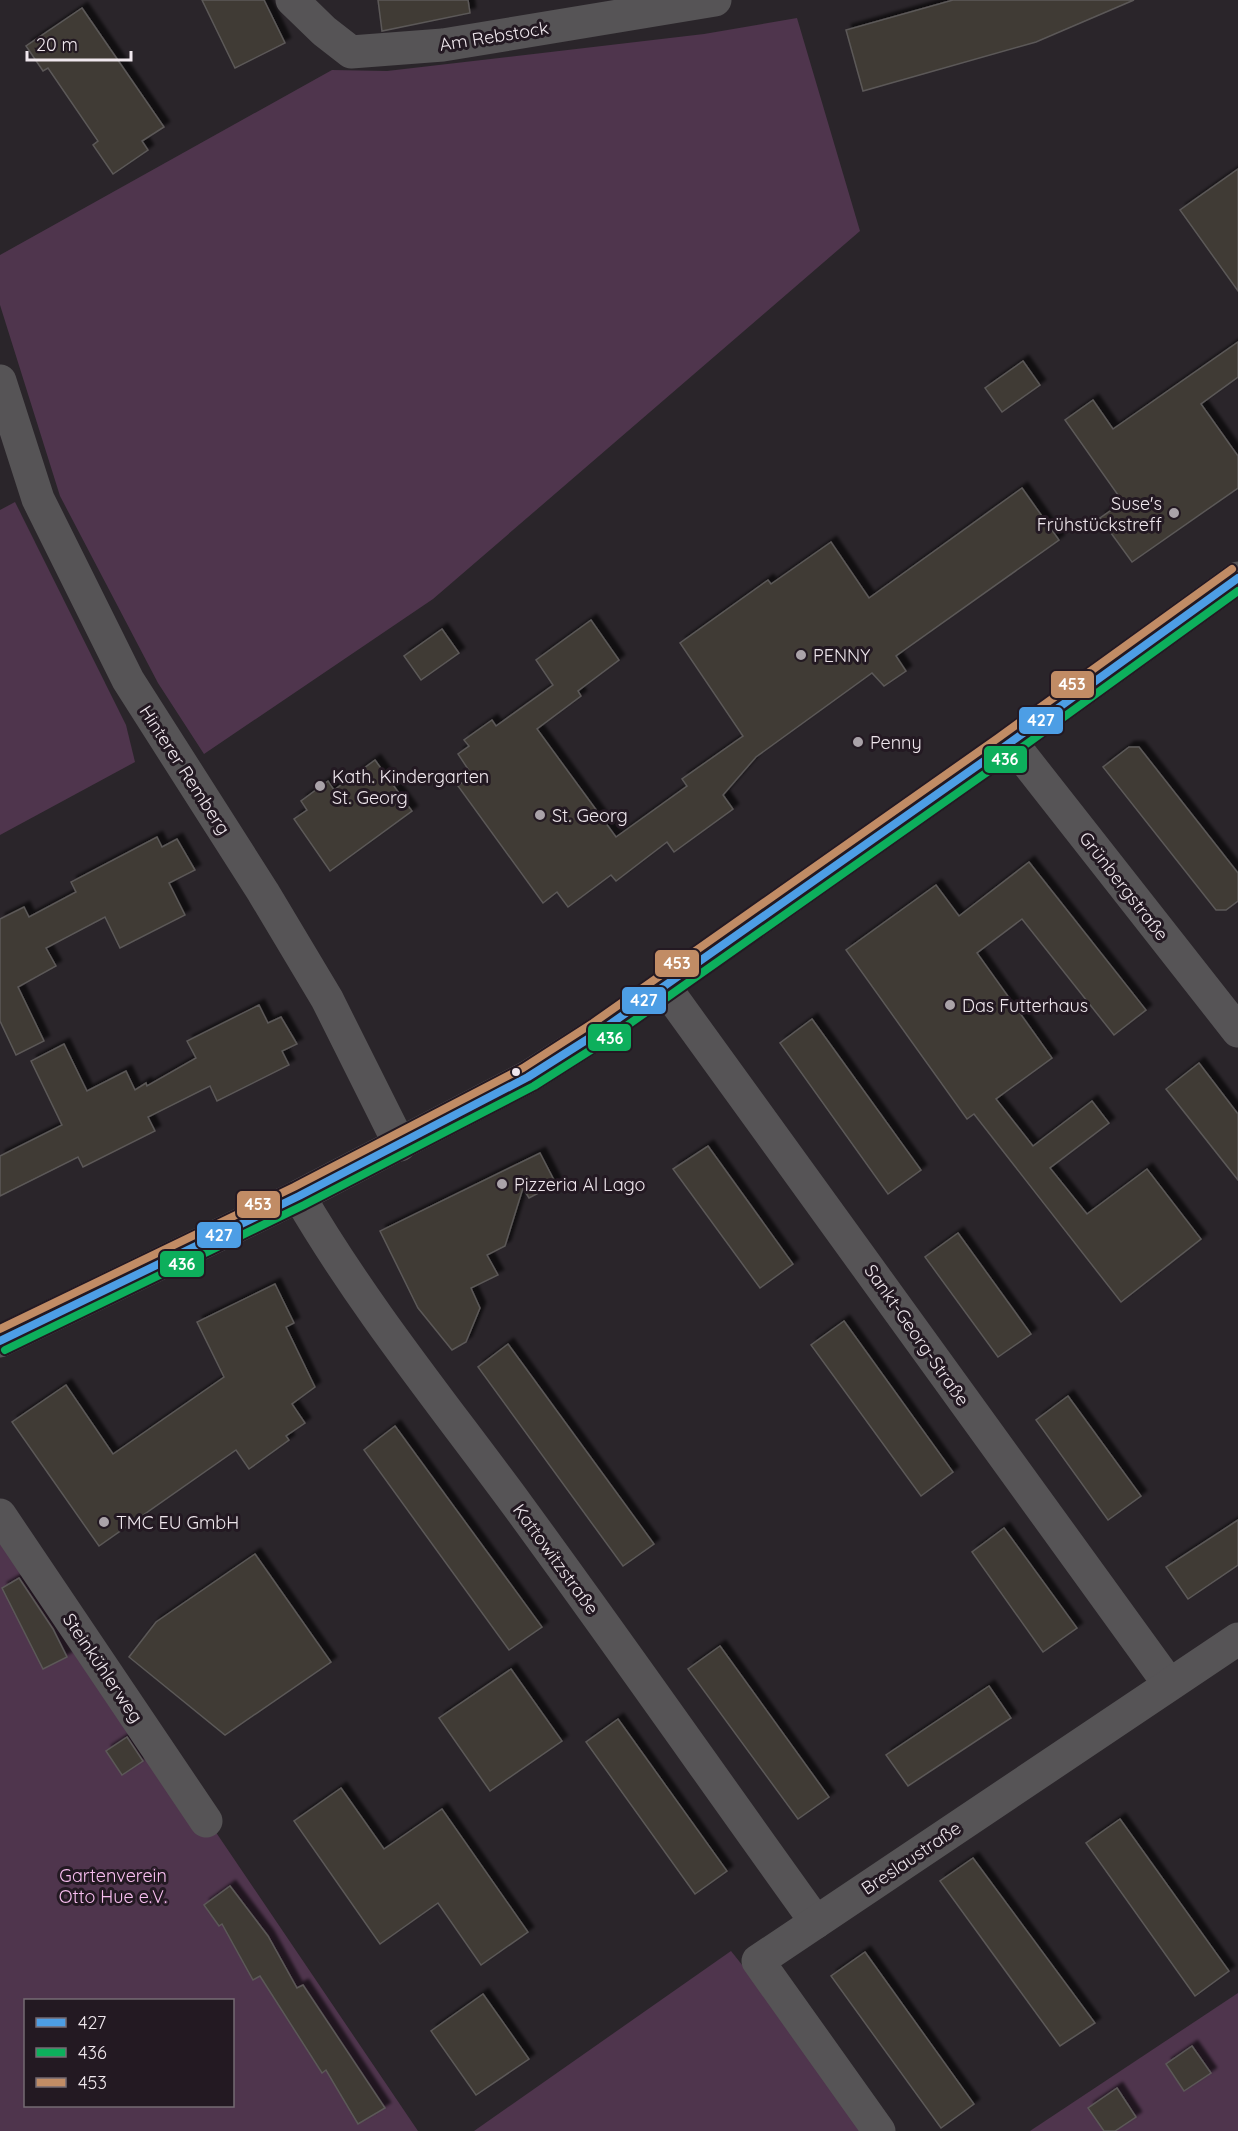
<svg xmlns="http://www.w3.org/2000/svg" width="1238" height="2131" viewBox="0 0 1238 2131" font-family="Quicksand,sans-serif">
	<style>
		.green { fill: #4f354d; fill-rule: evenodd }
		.building { fill: #3f3b35; stroke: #5c5958; stroke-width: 1.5; filter: url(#shadow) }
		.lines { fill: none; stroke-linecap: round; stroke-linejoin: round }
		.minor { stroke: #565456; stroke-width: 33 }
		.tertiary { stroke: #565456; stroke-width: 33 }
		.bus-1-casing { stroke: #231922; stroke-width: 12 }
		.bus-2-casing { stroke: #231922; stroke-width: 12 }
		.bus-3-casing { stroke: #231922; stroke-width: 12 }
		.bus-1 { stroke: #4d9ee5; stroke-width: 8 }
		.bus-2 { stroke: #0daf5c; stroke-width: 8 }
		.bus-3 { stroke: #c18c65; stroke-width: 8 }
		.poi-dot { fill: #aaa3a9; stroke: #231922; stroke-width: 2 }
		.bus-dot { fill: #efe7ed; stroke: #231922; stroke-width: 2 }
		.labels { text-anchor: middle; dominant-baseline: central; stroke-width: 6; stroke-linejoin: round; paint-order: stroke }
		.street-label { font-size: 18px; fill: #efe7ed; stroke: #231922 }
		.poi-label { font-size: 18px; fill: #efe7ed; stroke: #231922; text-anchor: start }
		.park-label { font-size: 18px; fill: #f9bff1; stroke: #231922 }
		.line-badge { stroke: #231922; stroke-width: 2 }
		.badge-label { font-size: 16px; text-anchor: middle; font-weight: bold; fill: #fff }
	</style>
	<defs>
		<filter id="shadow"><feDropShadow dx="5.5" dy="-5.5" stdDeviation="1.5" flood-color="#0009"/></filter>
	</defs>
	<rect width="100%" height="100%" fill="#2a252a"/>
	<g class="green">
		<path d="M797,18L860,231L433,599L204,754L158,683L60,496L0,305V255L332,70L387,71L704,34Z"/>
		<path d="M15,502L126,725L135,762L0,835V510Z"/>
		<path d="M0,1513L418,2131H0ZM26,2000H232V2106H26Z"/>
		<path d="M731,1951L874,2131H474Z"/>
		<path d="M1238,1993V2131H1030Z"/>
	</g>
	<g class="building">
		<path d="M202,0H264L285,43L235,68Z"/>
		<path d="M378,0H468L470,13L382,31Z"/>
		<path d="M953,0H1134L1036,42L863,91L846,30Z"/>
		<path d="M82,8L164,127L142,141L148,150L113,174L93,145L98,141L48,68L43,71L26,46Z"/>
		<path d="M1238,169V291L1180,210Z"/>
		<path d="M1238,342V377L1201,404L1238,456V488L1132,562L1100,518L1123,502L1065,420L1093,400L1113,429Z"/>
		<path d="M1023,361L1040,385L1002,412L985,388Z"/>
		<path d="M1022,488L1059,540L896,656L906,671L884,686L872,673L756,757L723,795L733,809L674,852L667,842L616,881L611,875L568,907L557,892L543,903L458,786L472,775L458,754L469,746L464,740L492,720L496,726L553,685L536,660L591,620L619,660L578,691L581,696L537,729L616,837L687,786L682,779L743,736L680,643L768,580L771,584L831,542L869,598Z"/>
		<path d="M442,629L459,653L421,680L404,656Z"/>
		<path d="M1129,747H1139L1238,873V901L1226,910H1216L1103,767Z"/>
		<path d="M375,760L412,811L330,871L294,819L307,810L301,801L328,781L334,790Z"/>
		<path d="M157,837L162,847L177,839L195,870L169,883L185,915L120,948L105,917L46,948L56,966L18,987L44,1041L16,1055L0,1021V919L24,907L29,917L76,892L71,882Z"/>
		<path d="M1029,862L1146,1010L1114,1035L1022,919L977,953L1052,1058L996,1099L1033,1146L1092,1101L1109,1123L1050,1168L1087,1214L1147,1169L1201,1239L1121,1302L974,1114L967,1119L846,950L936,885L959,916Z"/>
		<path d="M259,1005L268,1023L281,1017L297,1044L282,1051L289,1065L217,1101L210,1086L148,1117L155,1131L83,1167L78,1157L0,1196V1156L62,1125L31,1061L64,1044L87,1091L126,1071L135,1090L146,1083L147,1086L196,1058L187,1041Z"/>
		<path d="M812,1019L921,1170L888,1194L780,1043Z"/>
		<path d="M1199,1063L1238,1114V1180L1166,1089Z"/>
		<path d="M708,1146L793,1264L760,1288L673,1169Z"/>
		<path d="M540,1153L556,1184L529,1198L523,1188L505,1246L487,1255L498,1275L471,1288L480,1308L466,1342L452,1350L418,1308L380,1231Z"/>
		<path d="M958,1233L1031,1334L998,1357L925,1257Z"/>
		<path d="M275,1284L294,1323L286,1327L315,1387L292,1404L305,1423L286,1436L289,1440L249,1469L236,1450L99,1546L12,1422L66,1385L113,1454L224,1377L197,1322Z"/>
		<path d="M844,1321L953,1472L921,1496L811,1345Z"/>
		<path d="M508,1344L654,1544L623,1566L478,1367Z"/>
		<path d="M1068,1396L1141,1496L1108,1520L1036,1420Z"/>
		<path d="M395,1426L542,1627L509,1650L364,1450Z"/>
		<path d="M1238,1520V1565L1188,1599L1166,1567Z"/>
		<path d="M1004,1528L1077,1628L1043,1652L972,1552Z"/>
		<path d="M255,1554L331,1662L225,1735L129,1657L156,1622Z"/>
		<path d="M19,1578L53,1629L67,1657L43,1669L2,1588Z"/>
		<path d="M720,1646L829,1797L798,1819L688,1669Z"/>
		<path d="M511,1669L562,1741L490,1791L439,1718Z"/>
		<path d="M989,1686L1011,1718L908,1786L886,1755Z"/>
		<path d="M618,1719L727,1871L695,1894L586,1742Z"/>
		<path d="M127,1737L143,1761L122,1775L106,1751Z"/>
		<path d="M341,1788L384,1849L442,1809L528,1932L481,1965L438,1903L380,1944L294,1821Z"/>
		<path d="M1120,1819L1229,1971L1195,1996L1086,1843Z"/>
		<path d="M973,1858L1095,2023L1060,2046L940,1881Z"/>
		<path d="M230,1886L268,1936L297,1988L303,1985L385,2108L358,2124L326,2070L322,2073L260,1976L253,1980L222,1924L219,1926L204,1905Z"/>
		<path d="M865,1952L974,2104L941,2128L831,1976Z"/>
		<path d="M483,1994L529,2059L476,2095L431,2031Z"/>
		<path d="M1192,2046L1211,2073L1184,2091L1166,2064Z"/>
		<path d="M1117,2088L1136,2117L1115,2131H1104L1088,2108Z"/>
	</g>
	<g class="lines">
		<g class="minor">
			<path d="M292,0L324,31L351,52L443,45L715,0"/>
			<path d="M0,381L38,499L128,680L263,892L327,999L400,1145"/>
			<path d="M1011,742L1238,1031"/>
			<path d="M664,986L1169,1684"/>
			<path d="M299,1196C363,1306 443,1404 518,1506C619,1644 716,1783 816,1922"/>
			<path d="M0,1515L206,1821"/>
			<path d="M879,2131L758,1961L1238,1639"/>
		</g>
		<path class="tertiary" d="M0,1341L299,1196L528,1077L599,1032L1004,747L1238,578"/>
		<defs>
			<path id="bus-1" d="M0,1341L299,1196L528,1077L599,1032L1004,747L1238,578"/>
			<path id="bus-2" d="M5,1350L304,1205L534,1086L605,1041L1010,756L1238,591"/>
			<path id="bus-3" d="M0,1329L294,1187L523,1068L593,1023L998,738L1232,569"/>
		</defs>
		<use href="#bus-1" class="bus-1-casing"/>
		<use href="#bus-2" class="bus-2-casing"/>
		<use href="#bus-3" class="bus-3-casing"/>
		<use href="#bus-1" class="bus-1"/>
		<use href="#bus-2" class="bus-2"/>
		<use href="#bus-3" class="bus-3"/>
	</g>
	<g class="poi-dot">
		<circle cx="1174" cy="513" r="6"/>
		<circle cx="801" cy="655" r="6"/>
		<circle cx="858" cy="742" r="6"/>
		<circle cx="320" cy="786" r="6"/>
		<circle cx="540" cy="815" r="6"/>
		<circle cx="950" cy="1005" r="6"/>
		<circle cx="502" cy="1184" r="6"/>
		<circle cx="104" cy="1522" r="6"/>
	</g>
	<circle class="bus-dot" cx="516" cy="1072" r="5"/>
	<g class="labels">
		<g class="street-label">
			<text transform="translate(494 36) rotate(-9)">Am Rebstock</text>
			<text transform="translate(185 770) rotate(57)">Hinterer Remberg</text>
			<text transform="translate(1124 886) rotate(52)">Grünbergstraße</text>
			<text transform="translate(917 1335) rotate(55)">Sankt-Georg-Straße</text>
			<text transform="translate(556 1559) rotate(54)">Kattowitzstraße</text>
			<text transform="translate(103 1668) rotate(56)">Steinkühlerweg</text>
			<text transform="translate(911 1858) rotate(-34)">Breslaustraße</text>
		</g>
		<g class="poi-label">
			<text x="1162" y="503" text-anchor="end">Suse's<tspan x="1162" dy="21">Frühstückstreff</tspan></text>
			<text x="813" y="655">PENNY</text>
			<text x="870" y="742">Penny</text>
			<text x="332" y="776">Kath. Kindergarten<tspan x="332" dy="21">St. Georg</tspan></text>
			<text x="552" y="815">St. Georg</text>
			<text x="962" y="1005">Das Futterhaus</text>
			<text x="514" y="1184">Pizzeria Al Lago</text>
			<text x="116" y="1522">TMC EU GmbH</text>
		</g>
		<g class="park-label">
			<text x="113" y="1875">Gartenverein<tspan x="113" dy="21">Otto Hue e.V.</tspan></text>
		</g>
	</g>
	<g class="line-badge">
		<rect x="1050" y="670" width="45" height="29" rx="6" fill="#c18c65"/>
		<rect x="1018" y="706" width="46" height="29" rx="6" fill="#4d9ee5"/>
		<rect x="983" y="745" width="45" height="29" rx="6" fill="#0daf5c"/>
		<rect x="654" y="949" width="46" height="29" rx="6" fill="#c18c65"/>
		<rect x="621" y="986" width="46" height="29" rx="6" fill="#4d9ee5"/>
		<rect x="587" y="1023" width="45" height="29" rx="6" fill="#0daf5c"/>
		<rect x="236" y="1190" width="45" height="29" rx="6" fill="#c18c65"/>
		<rect x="196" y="1221" width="46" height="28" rx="6" fill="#4d9ee5"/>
		<rect x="159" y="1250" width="46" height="28" rx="6" fill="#0daf5c"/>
	</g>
	<g class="badge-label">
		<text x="1072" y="690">453</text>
		<text x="1041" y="726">427</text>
		<text x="1005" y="765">436</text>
		<text x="677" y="969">453</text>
		<text x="644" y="1006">427</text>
		<text x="610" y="1044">436</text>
		<text x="258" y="1210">453</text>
		<text x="219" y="1241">427</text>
		<text x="182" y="1270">436</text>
	</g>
	<rect x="24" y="1999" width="210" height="108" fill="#231922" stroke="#756b73" stroke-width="1.5"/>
	<rect x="36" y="2018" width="30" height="9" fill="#4d9ee5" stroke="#756b73" stroke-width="1.5"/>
	<text x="78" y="2029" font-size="18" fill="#efe7ed">427</text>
	<rect x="36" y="2048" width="30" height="9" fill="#0daf5c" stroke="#756b73" stroke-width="1.5"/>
	<text x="78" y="2059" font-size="18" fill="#efe7ed">436</text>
	<rect x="36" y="2078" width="30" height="9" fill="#c18c65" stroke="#756b73" stroke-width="1.5"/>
	<text x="78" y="2089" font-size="18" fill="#efe7ed">453</text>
	<path d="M27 51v9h104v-9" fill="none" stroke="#efe7ed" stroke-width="3"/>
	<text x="36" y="51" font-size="18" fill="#efe7ed" stroke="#231922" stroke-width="4.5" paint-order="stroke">20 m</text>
</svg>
